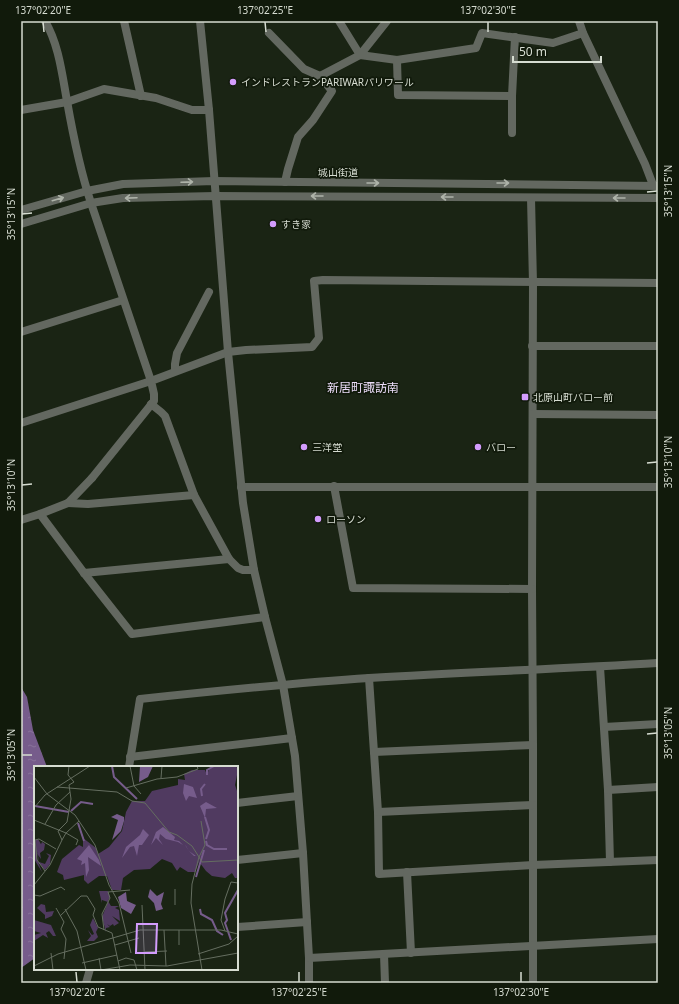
<svg xmlns="http://www.w3.org/2000/svg" width="679" height="1004" viewBox="0 0 679 1004" font-family="'Noto Sans','Noto Sans JP',sans-serif">
	<style>
		.water { fill: url(#water-ripples) }
		.lines { fill: none; stroke-linecap: round; stroke-linejoin: round }
		.minor { stroke: #636860; stroke-width: 8 }
		.tertiary { stroke: #636860; stroke-width: 8 }
		.oneway { stroke: #aeb3a9 }
		.ticks { fill: none; stroke: #d6dcd1; stroke-width: 1.5 }
		.poi-dot { fill: #d39cfd; stroke: #111a0b; stroke-width: 1.5 }
		.labels { text-anchor: middle; dominant-baseline: central; stroke-width: 3.5; stroke-linejoin: round; paint-order: stroke }
		.poi-label { font-size: 10px; fill: #d6dcd1; stroke: #111a0b; text-anchor: start }
		.street-label { font-size: 10px; fill: #d6dcd1; stroke: #111a0b }
		.quarter-label { font-size: 12px; fill: #eadbf7; stroke: #111a0b }
		.inset-river { fill: none; stroke: #765c8b; stroke-width: 2 }
		.inset-road { fill: none; stroke: #656e60; stroke-width: 1 }
		.view { fill: #d39cfd; fill-opacity: 0.15; stroke: #d39cfd; stroke-width: 2 }
		.inset-edge { fill: none; stroke: #d6dcd1; stroke-width: 2 }
		.neatline { fill: none; stroke: #d6dcd1; stroke-width: 1.5 }
		.ticks-label { font-size: 10px; text-anchor: middle; fill: #d6dcd1 }
	</style>
	<defs>
		<pattern id="water-ripples" width="26" height="14" patternUnits="userSpaceOnUse"><rect width="26" height="14" fill="#765c8b"/><path d="M2 4q2-2 4 0t4 0M15 11q2-2 4 0t4 0" fill="none" stroke="#89739a"/></pattern>
	</defs>
	<rect width="100%" height="100%" fill="#1a2414"/>
	<path class="water" d="M21,687L27,697L33,730L47,767H35V958L21,968Z"/>
	<g class="lines">
		<g class="minor">
			<path d="M124,21L141,96"/>
			<path d="M339,21L360,55L397,60L476,48L482,33L553,43L583,33"/>
			<path d="M579,21L583,33L645,164L653,185"/>
			<path d="M269,33L304,69L320,76"/>
			<path d="M397,60L398,95L512,96"/>
			<path d="M21,110L67,102L104,89L156,98L192,110H209"/>
			<path d="M512,133V96L515,37"/>
			<path d="M285,182L288,169L298,137L313,120L332,91L320,76L360,55L387,21"/>
			<path d="M531,198L533,283L532,589L533,745V983"/>
			<path d="M21,332L123,300"/>
			<path d="M532,346H658"/>
			<path d="M175,371V364L177,353L209,292"/>
			<path d="M151,404L161,412L165,416L194,495L229,559L238,568L243,570H254"/>
			<path d="M533,414L658,415"/>
			<path d="M21,423L151,381L91,203C80,170 73,135 67,101C62,74 59,45 45,21"/>
			<path d="M92,478L154,401V394L151,381L228,352L246,350L312,347L319,338L314,281L323,280L658,283"/>
			<path d="M334,486L353,588L532,589"/>
			<path d="M241,487H658"/>
			<path d="M68,503L88,504L194,495"/>
			<path d="M40,514L84,573L132,634L265,617"/>
			<path d="M84,573L229,559"/>
			<path d="M600,667L608,790L610,862"/>
			<path d="M369,678L378,812L379,874L533,865L658,860"/>
			<path d="M604,727L658,724"/>
			<path d="M374,752L533,745"/>
			<path d="M130,757L292,738"/>
			<path d="M129,767L140,699C216,691 292,683 369,678C465,672 562,669 658,663"/>
			<path d="M608,790L658,787"/>
			<path d="M237,803L298,796"/>
			<path d="M378,812L533,805"/>
			<path d="M237,860L303,853"/>
			<path d="M407,872L411,953"/>
			<path d="M237,927L307,922"/>
			<path d="M384,954L385,983"/>
			<path d="M86,983L90,969"/>
		</g>
		<g class="tertiary">
			<path d="M200,21L209,110L228,352L243,503L254,570L265,617L283,685L295,756L303,853L309,958V983"/>
			<path d="M21,210L87,191L123,184L214,181L658,186"/>
			<path d="M21,224L91,203L123,198L215,196L658,198"/>
			<path d="M21,520L40,514L68,503L92,478"/>
			<path d="M309,958L658,939"/>
		</g>
	</g>
	<defs><path id="oneway-shaft" d="M-6 0H5M1.5-3L5.5 0L1.5 3" fill="none" stroke-width="1.6" stroke-linecap="round" stroke-linejoin="round"/></defs>
	<g class="oneway">
		<use href="#oneway-shaft" transform="translate(187 182) rotate(-2)"/>
		<use href="#oneway-shaft" transform="translate(373 183)"/>
		<use href="#oneway-shaft" transform="translate(503 183)"/>
		<use href="#oneway-shaft" transform="translate(317 196) rotate(-180)"/>
		<use href="#oneway-shaft" transform="translate(447 197) rotate(-180)"/>
		<use href="#oneway-shaft" transform="translate(131 198) rotate(178)"/>
		<use href="#oneway-shaft" transform="translate(619 198) rotate(180)"/>
		<use href="#oneway-shaft" transform="translate(58 199) rotate(-16)"/>
	</g>
	<path class="ticks" d="M43,22L44,32M265,22L266,32M488,22V32M647,192L657,191M22,214L32,213M647,463L657,462M22,485L32,484M647,734L657,733M22,755H32M76,972L77,982M299,972V982M521,972V982"/>
	<g class="poi-dot">
		<circle cx="233" cy="82" r="4"/>
		<circle cx="273" cy="224" r="4"/>
		<rect x="521" y="393" width="8" height="8" rx="2"/>
		<circle cx="304" cy="447" r="4"/>
		<circle cx="478" cy="447" r="4"/>
		<circle cx="318" cy="519" r="4"/>
	</g>
	<g class="labels">
		<g class="poi-label">
			<text x="241" y="82">インドレストランPARIWARパリワール</text>
			<text x="281" y="224">すき家</text>
			<text x="533" y="397">北原山町バロー前</text>
			<text x="312" y="447">三洋堂</text>
			<text x="486" y="447">バロー</text>
			<text x="326" y="519">ローソン</text>
		</g>
		<g class="street-label">
			<text x="338" y="172">城山街道</text>
		</g>
		<g class="quarter-label">
			<text x="363" y="387">新居町諏訪南</text>
		</g>
	</g>
	<g transform="translate(34 766)">
		<rect width="204" height="204" fill="#1a2414"/>
		<path d="M8,76L11,78L10,84L6,87L7,93L4,89L5,96L11,98L15,90L12,87L17,89L16,98L11,104L5,97L3,87ZM65,125H74L76,131L74,135L77,140H85L81,142L85,144L86,155L78,150L85,157L80,160L79,158L76,160L73,158L76,161L72,162V166L68,151L74,136L68,134V137ZM7,138L11,139L12,146L20,145L18,150L11,153V149L3,142ZM59,152L64,162L62,166L64,171L60,175H53L57,170L54,164L58,169L60,168L56,159ZM0,154L17,159L22,170H19L15,165L12,167L14,172L9,169L0,175V169L7,167L0,165Z" fill="#503a60"/>
		<path d="M181,0H202L204,4L201,19L204,28V112H201L198,107L191,112L178,110L172,105L166,97L170,84L161,106H154L146,101L143,105L138,97L128,93L116,103L100,104L89,112L87,124H78L73,110H65L54,118L50,114V109L30,114L29,109L23,106L28,93L45,79L49,81V72L62,82L64,88L75,81L88,65L92,46L98,35H111L118,25L144,19V13L151,14L150,8L158,4H171L173,9L175,3Z" fill="#503a60"/>
		<path d="M4,73L8,80L3,87V93L8,106L0,93V75Z" fill="#503a60"/>
		<path d="M106,0H119L114,11L105,16ZM150,18L159,21L163,32L155,30L152,35L149,27ZM172,36L183,42L172,43L171,52L166,40ZM83,48L90,51V55L87,65L78,74L84,54L77,51ZM129,61L141,71L140,74L145,75L149,79H151L152,80L155,85L162,90H160L155,85L151,79H149L144,76L132,73L126,68L125,73L129,79L122,72L117,79L122,66ZM109,63L115,69L108,79H105L103,90L100,80L96,81L88,92L92,81L106,69ZM55,79L65,94L67,100L54,91L55,104L52,111L51,97L47,99L48,95L43,93ZM116,123L123,130L130,126L127,138L129,143L122,145L120,137L114,131ZM92,126L93,135L102,139L97,148L87,142L84,131Z" fill="#765c8b"/>
		<path class="inset-river" d="M78,0L80,11L103,33M173,9V4L180,0M168,30L167,23L171,18M1,40L35,46M37,45L47,36L59,38M171,51L175,64L172,73M44,57L50,75M172,75L173,79L180,83H193M162,111L170,84M166,143L167,148L178,154L183,165L189,169M197,174L191,157L193,154L191,147L204,124"/>
		<path class="inset-road" d="M96,0L100,20L107,28M0,11L13,28M127,12L128,0M23,21L83,26L98,35L111,37L135,66L143,69L158,80L165,91L158,118L157,137L168,204M92,22L123,13L143,11L164,3L163,0M13,28L41,49L61,79L75,119L85,137L97,187M0,42L11,29L56,0M0,54L32,67L28,74M167,55L171,79L165,91L168,96L204,94M11,58L22,39L36,26M42,79L44,74L32,67L45,55M11,105L3,94L1,74L5,73L22,83M0,119L16,99L28,74L24,65L33,56L37,33L35,19L40,16L34,9L35,0M0,129L6,130L27,121L31,124M108,139L111,204M141,139V123M22,142L30,156L27,163L32,173L30,193M31,143L43,165L52,204M26,150L47,130H53L61,143L59,149L64,161L78,167L86,204M70,164L68,148L76,132L74,126L96,124M130,164L132,200M145,164V179M191,165L187,154L191,133L197,116L204,117M81,179L105,172M111,186L133,185M17,187L19,204M164,188L195,178L204,170M65,192L67,204M84,195L92,192L100,194L103,204M48,197L83,189M0,200L24,188L106,164H187L204,168M67,204L96,199L133,200L204,187"/>
		<path class="view" d="M103,158H123L122,187H102Z"/>
		<rect width="204" height="204" class="inset-edge"/>
	</g>
	<rect width="679" height="1004" fill="none" stroke="#111a0b" stroke-width="44"/>
	<path d="M513 56v6h88v-6" fill="none" stroke="#d6dcd1" stroke-width="2"/>
	<text x="519" y="56" font-size="12" fill="#d6dcd1" stroke="#111a0b" stroke-width="3" paint-order="stroke">50 m</text>
	<rect x="22" y="22" width="635" height="960" class="neatline"/>
	<g class="ticks-label">
		<text x="43" y="14">137°02'20"E</text>
		<text x="265" y="14">137°02'25"E</text>
		<text x="488" y="14">137°02'30"E</text>
		<text transform="translate(668 191) rotate(-90)" y="4">35°13'15"N</text>
		<text transform="translate(11 214) rotate(-90)" y="4">35°13'15"N</text>
		<text transform="translate(668 462) rotate(-90)" y="4">35°13'10"N</text>
		<text transform="translate(11 485) rotate(-90)" y="4">35°13'10"N</text>
		<text transform="translate(668 733) rotate(-90)" y="4">35°13'05"N</text>
		<text transform="translate(11 755) rotate(-90)" y="4">35°13'05"N</text>
		<text x="77" y="996">137°02'20"E</text>
		<text x="299" y="996">137°02'25"E</text>
		<text x="521" y="996">137°02'30"E</text>
	</g>
</svg>
